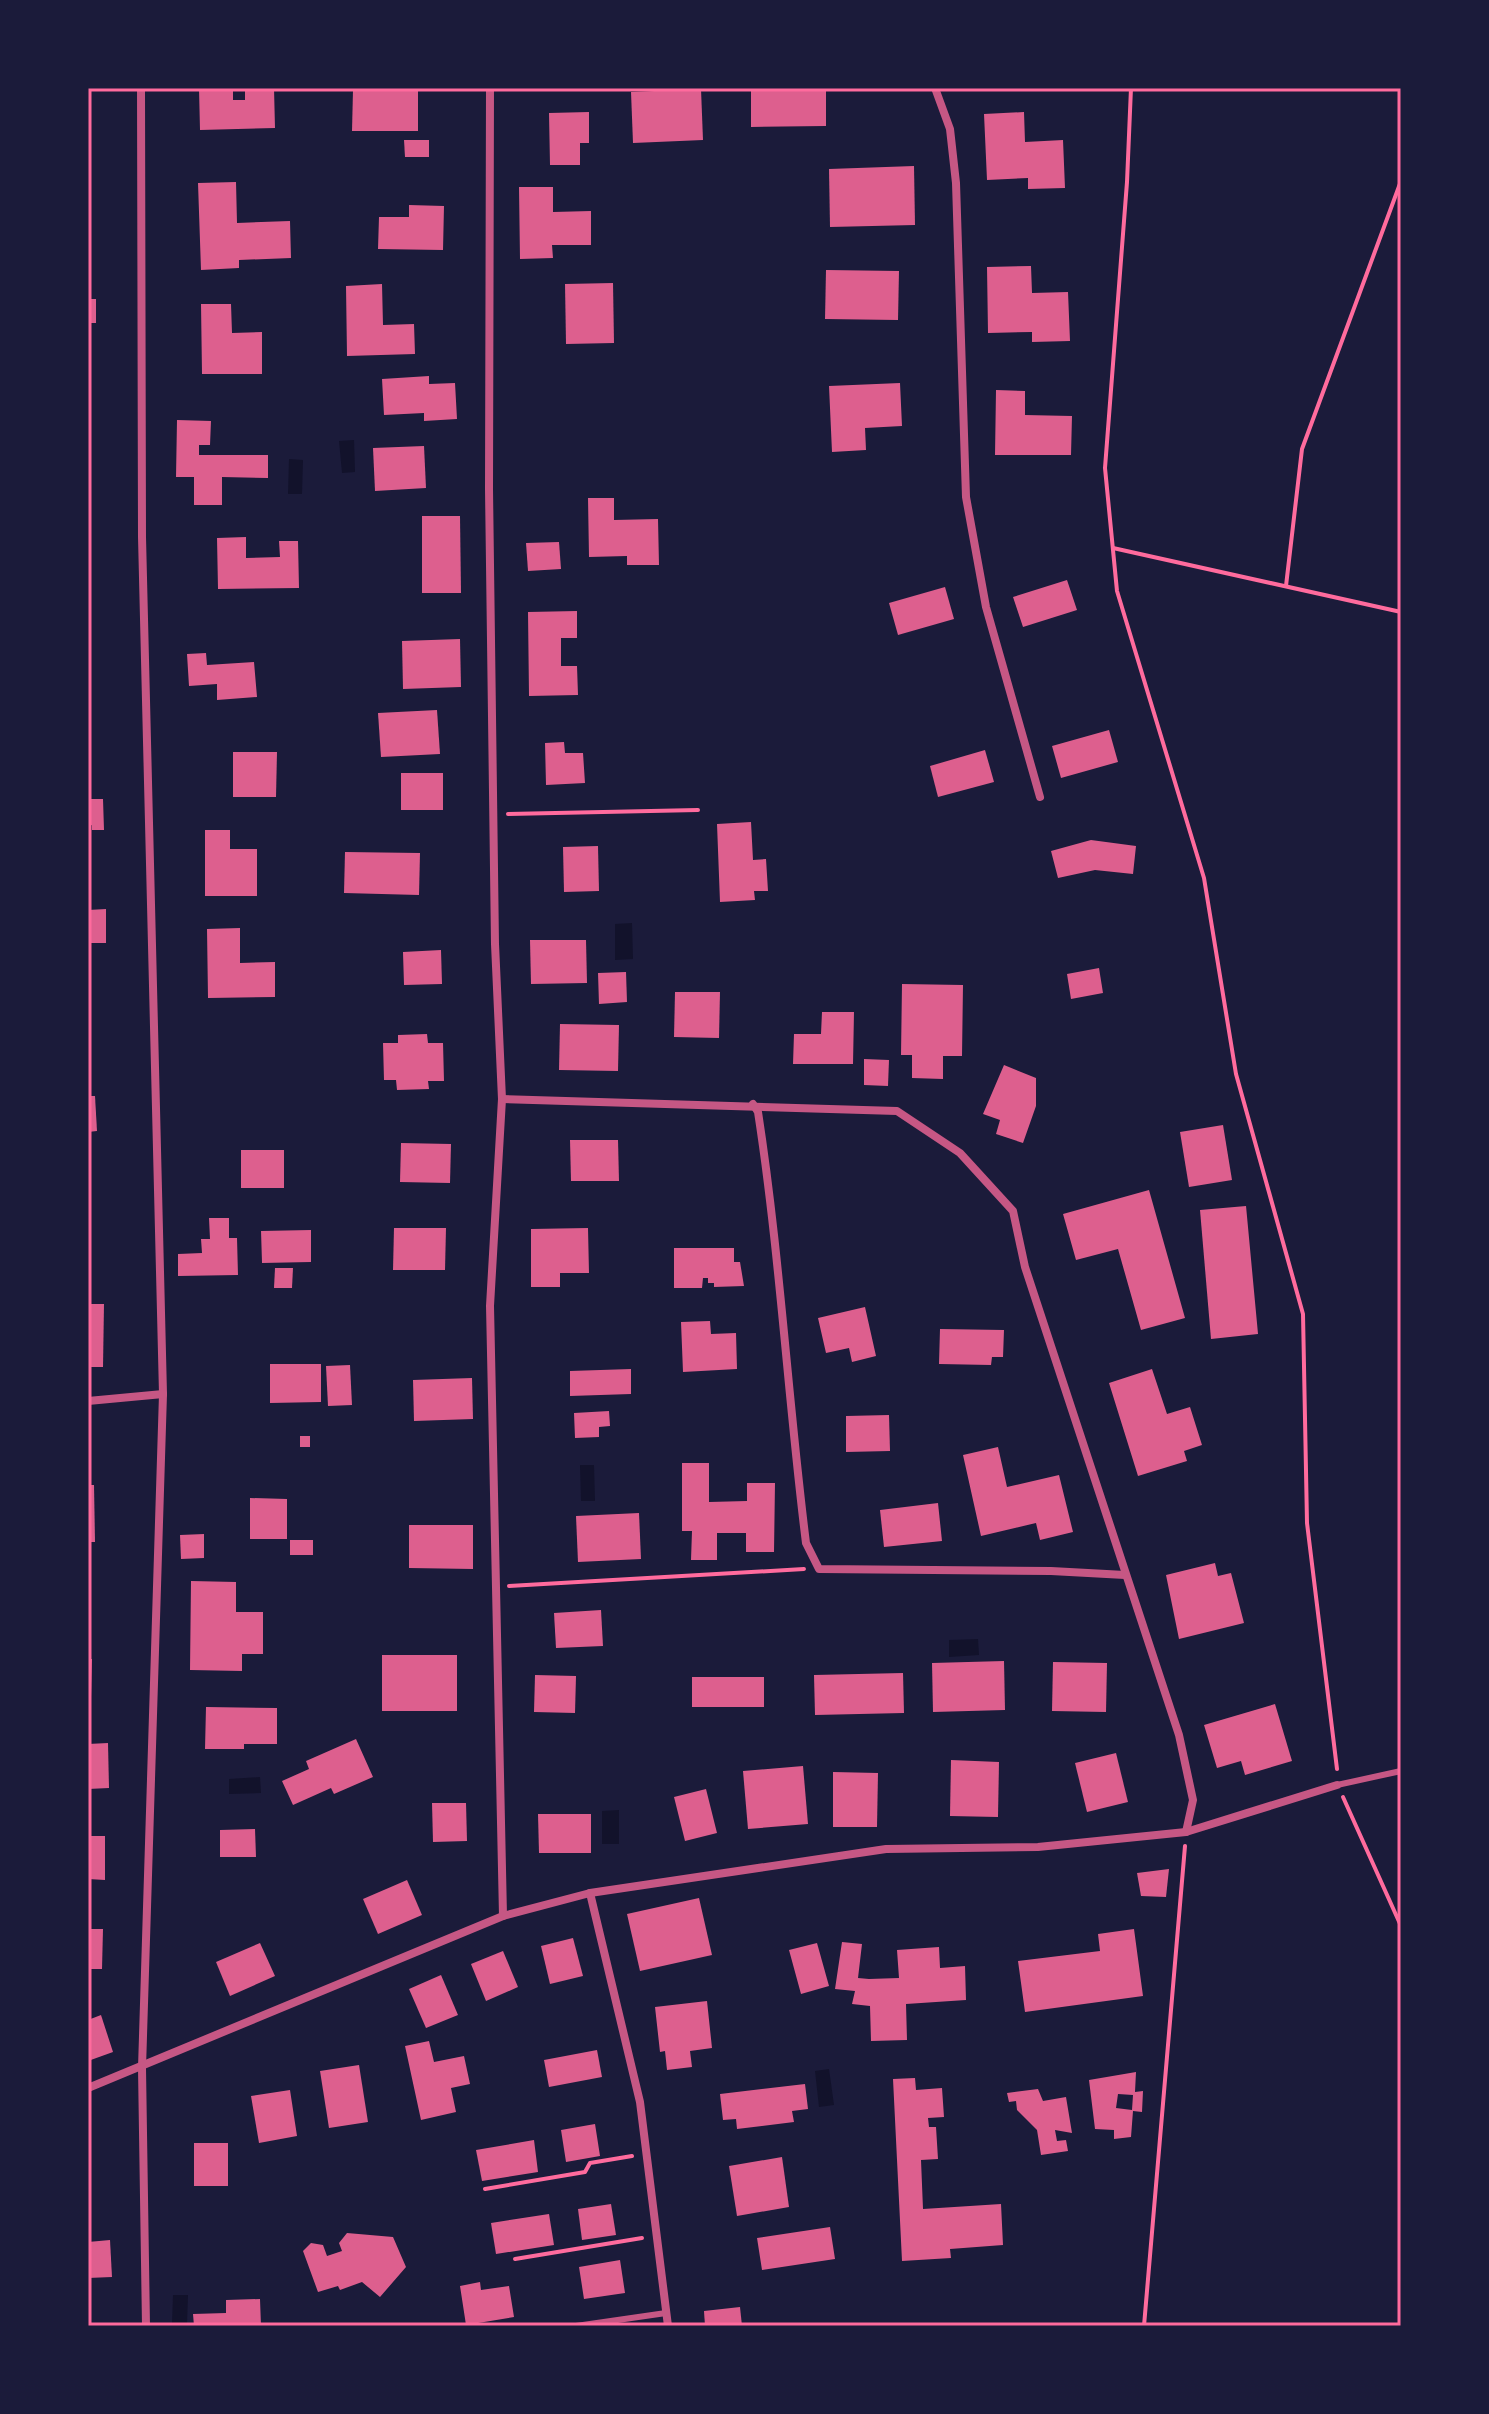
<svg xmlns="http://www.w3.org/2000/svg" width="1489" height="2414" viewBox="0 0 1489 2414" font-family="'Archivo Narrow',sans-serif">
	<style>
		.water { fill: #12122b }
		.building { fill: #dd5f8e; fill-rule: evenodd }
		.lines { fill: none; stroke-linecap: round; stroke-linejoin: round }
		.path { stroke: #ff6b9d; stroke-width: 4 }
		.service { stroke: #c65784; stroke-width: 6 }
		.minor { stroke: #c65784; stroke-width: 8 }
		.neatline { fill: none; stroke: #ff6b9d; stroke-width: 3 }
	</style>
	<rect width="100%" height="100%" fill="#1b1b3a"/>
	<g class="water">
		<path d="M354,440L355,472L342,473L339,441Z"/>
		<path d="M289,459L303,460L302,494H288Z"/>
		<path d="M632,923L633,959L615,960V924Z"/>
		<path d="M580,1465H594L595,1501H581Z"/>
		<path d="M978,1639L979,1655L949,1657V1640Z"/>
		<path d="M260,1777L261,1793L229,1794V1779Z"/>
		<path d="M619,1810V1844H602V1811Z"/>
		<path d="M829,2069L834,2105L819,2107L815,2071Z"/>
		<path d="M173,2295H188L187,2324H172Z"/>
	</g>
	<g class="building">
		<path d="M199,88H233V100H245V88H274L275,128L200,130Z"/>
		<path d="M418,88V131H352L353,90Z"/>
		<path d="M751,88H826V126L751,127Z"/>
		<path d="M701,89L703,140L633,143L631,92Z"/>
		<path d="M589,112V143H580V165H550L549,113Z"/>
		<path d="M1024,112L1025,142L1063,140L1065,188L1028,189V178L987,180L984,114Z"/>
		<path d="M404,140H429V157H405Z"/>
		<path d="M914,166L915,225L830,227L829,169Z"/>
		<path d="M236,182L237,223L290,221L291,258L239,260V268L201,270L198,183Z"/>
		<path d="M519,187H553V212L591,211V245H552L553,258L520,259Z"/>
		<path d="M409,205L444,206L443,250L378,249L379,217H409Z"/>
		<path d="M1031,266L1032,293L1068,292L1070,341L1032,342V332L988,333L987,267Z"/>
		<path d="M826,270L899,271L898,320L825,319Z"/>
		<path d="M613,283L614,343L566,344L565,284Z"/>
		<path d="M382,284L383,325L414,324L415,354L347,356L346,286Z"/>
		<rect x="88" y="299" width="8" height="24"/>
		<path d="M201,304H231L232,333L262,332V374H202Z"/>
		<path d="M429,376V384L455,383L457,419L424,421V413L384,415L382,379Z"/>
		<path d="M900,383L902,426L865,428L866,450L832,452L829,386Z"/>
		<path d="M996,390L1025,391V415L1072,416L1071,455H995Z"/>
		<path d="M177,420L211,421L210,445H199V455H268V478L222,477V505H194V477H176Z"/>
		<path d="M424,446L426,488L375,491L373,448Z"/>
		<path d="M588,498H614V520L658,519L659,565H627V556L589,557Z"/>
		<path d="M422,516H460L461,593H422Z"/>
		<path d="M246,537V558L280,557L279,541H298L299,588L218,589L217,538Z"/>
		<path d="M559,542L561,569L528,571L526,543Z"/>
		<path d="M1067,580L1077,610L1023,627L1013,597Z"/>
		<path d="M945,587L954,619L898,635L889,603Z"/>
		<path d="M577,611V638H561V666H577L578,695L529,696L528,612Z"/>
		<path d="M460,639L461,687L403,689L402,641Z"/>
		<path d="M206,653L207,665L254,662L257,697L217,700V684L189,686L187,654Z"/>
		<path d="M437,710L440,754L381,757L378,713Z"/>
		<path d="M1109,730L1118,762L1061,778L1052,746Z"/>
		<path d="M564,742L565,753H583L585,783L546,785L545,743Z"/>
		<path d="M985,750L994,782L938,797L930,766Z"/>
		<path d="M233,752H277L276,797H233Z"/>
		<rect x="401" y="773" width="42" height="37"/>
		<path d="M88,799H103L104,830H92V825L88,826Z"/>
		<path d="M751,822L753,860L766,859L768,891H754L755,900L720,902L717,824Z"/>
		<path d="M205,830H230V849H257V896H205Z"/>
		<path d="M1091,840L1136,846L1133,874L1095,870L1058,878L1051,851Z"/>
		<path d="M598,846L599,891L564,892L563,847Z"/>
		<path d="M345,852L420,853L419,895L344,893Z"/>
		<path d="M106,909V943H88V910Z"/>
		<path d="M240,928V963L275,962V997L208,998L207,929Z"/>
		<path d="M530,940H586L587,983L531,984Z"/>
		<path d="M441,950L442,984L404,985L403,952Z"/>
		<path d="M1099,968L1103,993L1071,999L1067,974Z"/>
		<path d="M626,972L627,1002L599,1004L598,973Z"/>
		<path d="M902,984L963,985L962,1056H943V1079L912,1078V1055H901Z"/>
		<path d="M675,992H720L719,1038L674,1037Z"/>
		<path d="M822,1012H854L853,1064H793L794,1034H821Z"/>
		<path d="M560,1024L619,1025L618,1071L559,1070Z"/>
		<path d="M427,1034L428,1043H443L444,1081H428L429,1089L397,1090L396,1080H384L383,1043H398V1035Z"/>
		<path d="M864,1059L889,1060L888,1086L864,1085Z"/>
		<path d="M1004,1065L1036,1078V1106L1023,1143L996,1134L1000,1120L983,1114Z"/>
		<path d="M88,1096H95L97,1131L88,1132Z"/>
		<path d="M1223,1125L1232,1180L1189,1187L1180,1132Z"/>
		<path d="M570,1140H618L619,1181H571Z"/>
		<path d="M401,1143L451,1144L450,1183L400,1182Z"/>
		<rect x="241" y="1150" width="43" height="38"/>
		<path d="M1149,1190L1185,1318L1141,1330L1118,1249L1076,1260L1063,1214Z"/>
		<path d="M1246,1206L1258,1334L1211,1339L1200,1210Z"/>
		<path d="M209,1218H229V1238H237L238,1275L178,1276V1254L202,1253L201,1239H210Z"/>
		<path d="M394,1228H446L445,1270H393Z"/>
		<path d="M588,1228L589,1273H560V1287H531V1229Z"/>
		<path d="M311,1230V1262L262,1263L261,1231Z"/>
		<path d="M674,1248H734V1262H740L744,1286L714,1287V1283H708V1278H703L702,1288H674Z"/>
		<path d="M275,1268H293L292,1288H274Z"/>
		<path d="M88,1304H104L103,1367H88Z"/>
		<path d="M865,1307L876,1356L852,1362L849,1348L826,1353L818,1318Z"/>
		<path d="M710,1321L711,1334L736,1333L737,1369L683,1372L681,1322Z"/>
		<path d="M940,1329L1004,1330L1003,1357H992L991,1365L939,1364Z"/>
		<path d="M270,1364H321V1402L270,1403Z"/>
		<path d="M350,1365L352,1405L328,1406L326,1366Z"/>
		<path d="M631,1369V1394L570,1396V1371Z"/>
		<path d="M1152,1369L1167,1414L1190,1407L1202,1445L1184,1451L1187,1461L1138,1476L1109,1383Z"/>
		<path d="M472,1378L473,1419L414,1421L413,1380Z"/>
		<path d="M609,1411L610,1426L599,1427V1437L575,1438L574,1413Z"/>
		<path d="M889,1415L890,1451L846,1452V1416Z"/>
		<rect x="300" y="1436" width="10" height="11"/>
		<path d="M998,1447L1007,1487L1059,1475L1073,1532L1040,1540L1036,1523L981,1536L963,1455Z"/>
		<path d="M682,1463H709V1502L747,1501V1483H775L774,1552H746V1533H717V1560H691L692,1531H682Z"/>
		<path d="M88,1485H94L95,1542H88Z"/>
		<path d="M250,1498L287,1499V1539H250Z"/>
		<path d="M938,1503L942,1541L884,1547L880,1510Z"/>
		<path d="M639,1513L641,1559L578,1562L576,1516Z"/>
		<path d="M409,1525H473V1569L409,1568Z"/>
		<path d="M204,1534V1558L181,1559L180,1535Z"/>
		<rect x="290" y="1540" width="23" height="15"/>
		<path d="M1215,1563L1218,1576L1231,1573L1244,1623L1179,1639L1166,1575Z"/>
		<path d="M191,1581L236,1582V1612H263V1654H242V1671L190,1670Z"/>
		<path d="M601,1610L603,1646L556,1648L554,1613Z"/>
		<rect x="382" y="1655" width="75" height="56"/>
		<path d="M88,1659H92L91,1697H88Z"/>
		<path d="M1004,1661L1005,1710L933,1712L932,1663Z"/>
		<path d="M1053,1662L1107,1663L1106,1712L1052,1711Z"/>
		<path d="M903,1673L904,1713L815,1715L814,1675Z"/>
		<path d="M535,1675L576,1676L575,1713L534,1712Z"/>
		<rect x="692" y="1677" width="72" height="30"/>
		<path d="M1275,1704L1292,1761L1245,1775L1241,1761L1217,1768L1204,1725Z"/>
		<path d="M206,1707L277,1708V1744H244V1749H205Z"/>
		<path d="M356,1739L373,1777L334,1794L331,1788L293,1805L282,1781L309,1769L306,1761Z"/>
		<path d="M108,1743L109,1788L88,1789V1744Z"/>
		<path d="M1116,1753L1128,1802L1087,1812L1075,1763Z"/>
		<path d="M951,1760L999,1762L998,1817L950,1816Z"/>
		<path d="M803,1766L808,1824L748,1829L743,1771Z"/>
		<path d="M833,1772L878,1773L877,1827H833Z"/>
		<path d="M706,1789L717,1833L685,1841L674,1797Z"/>
		<path d="M432,1803H466L467,1841L433,1842Z"/>
		<path d="M538,1814H591V1853H539Z"/>
		<path d="M255,1829L256,1857H220V1830Z"/>
		<path d="M88,1836H105V1880L88,1879Z"/>
		<path d="M1169,1869L1166,1897L1141,1896L1137,1873Z"/>
		<path d="M407,1880L422,1915L378,1934L363,1899Z"/>
		<path d="M699,1898L712,1955L640,1971L627,1914Z"/>
		<path d="M88,1929H103L102,1969H88Z"/>
		<path d="M1134,1929L1143,1996L1025,2012L1018,1961L1100,1951L1098,1934Z"/>
		<path d="M573,1938L583,1976L550,1984L541,1946Z"/>
		<path d="M842,1942L862,1944L858,1978L869,1979L899,1978L897,1950L939,1947L940,1968L965,1966L966,2000L906,2004L907,2040L871,2041L870,2006L852,2004L855,1991L835,1989Z"/>
		<path d="M260,1943L275,1976L230,1996L216,1962Z"/>
		<path d="M817,1943L829,1986L801,1994L789,1950Z"/>
		<path d="M503,1951L518,1987L486,2001L471,1964Z"/>
		<path d="M441,1975L458,2015L426,2028L409,1989Z"/>
		<path d="M707,2001L712,2048L690,2051L692,2067L667,2070L665,2051L660,2052L655,2007Z"/>
		<path d="M101,2015L113,2052L88,2061V2020Z"/>
		<path d="M429,2041L434,2062L464,2056L470,2084L451,2088L456,2112L421,2120L405,2046Z"/>
		<path d="M597,2050L602,2077L549,2087L544,2060Z"/>
		<path d="M359,2065L368,2122L329,2128L320,2071Z"/>
		<path d="M1136,2072L1135,2092L1143,2091L1142,2112L1133,2111L1131,2137L1114,2139V2130L1095,2129L1089,2080ZM1118,2094L1133,2095L1132,2110L1116,2108Z"/>
		<path d="M915,2078L916,2090L942,2088L944,2117L928,2118L929,2127H936L938,2159L921,2160L923,2209L1001,2204L1003,2245L950,2249L951,2258L902,2261L893,2079Z"/>
		<path d="M805,2084L808,2109L792,2111L794,2122L737,2129L736,2119L723,2120L720,2094Z"/>
		<path d="M1038,2089L1043,2101L1066,2097L1072,2133L1055,2130L1057,2141L1066,2140L1068,2151L1041,2155L1037,2130L1017,2110L1016,2101L1009,2102L1007,2093Z"/>
		<path d="M290,2090L297,2136L259,2143L251,2096Z"/>
		<path d="M595,2124L600,2156L566,2162L561,2130Z"/>
		<path d="M534,2140L538,2172L482,2181L476,2150Z"/>
		<rect x="194" y="2143" width="34" height="43"/>
		<path d="M782,2157L789,2207L737,2216L729,2166Z"/>
		<path d="M611,2204L616,2235L582,2240L578,2209Z"/>
		<path d="M549,2214L554,2245L496,2254L491,2223Z"/>
		<path d="M830,2227L835,2259L762,2270L757,2238Z"/>
		<path d="M347,2233L393,2237L406,2267L380,2297L362,2282L340,2290L338,2286L318,2292L303,2251L311,2243L323,2245L327,2256L342,2251L339,2243Z"/>
		<path d="M110,2240L112,2277L88,2278V2242Z"/>
		<path d="M620,2260L625,2293L584,2299L579,2267Z"/>
		<path d="M480,2282L481,2290L509,2286L514,2317L466,2325L460,2286Z"/>
		<path d="M260,2299L261,2326H194L193,2314L226,2313V2300Z"/>
		<path d="M740,2307L742,2326H705L704,2311Z"/>
	</g>
	<g class="lines">
		<g class="path">
			<path d="M1131,88L1127,182L1105,468L1117,591L1204,878L1236,1074L1303,1314L1307,1523L1337,1769"/>
			<path d="M1113,548L1401,612"/>
			<path d="M1286,586L1302,449L1401,181"/>
			<path d="M508,814L698,810"/>
			<path d="M509,1586L804,1569"/>
			<path d="M1343,1797L1401,1926"/>
			<path d="M485,2189L585,2172L590,2163L632,2156"/>
			<path d="M515,2259L642,2238"/>
			<path d="M1144,2326L1185,1846"/>
		</g>
		<g class="service">
			<path d="M1337,1785L1401,1771"/>
			<path d="M576,2326L666,2313"/>
		</g>
		<g class="minor">
			<path d="M141,88L142,537L163,1394L142,2068L146,2326"/>
			<path d="M490,88L489,489L495,944L502,1099L490,1306L503,1916"/>
			<path d="M935,88L950,129L956,183L966,497L986,607L1040,797"/>
			<path d="M502,1099L897,1111L960,1153L1013,1211L1025,1267L1179,1735L1193,1800L1186,1832"/>
			<path d="M753,1104L758,1112C780,1255 788,1400 806,1543L819,1569L1051,1571L1125,1575"/>
			<path d="M88,1401L163,1394"/>
			<path d="M590,1893L640,2102L668,2326"/>
			<path d="M88,2088L503,1916L590,1893L886,1849L1038,1847L1186,1832L1337,1785"/>
		</g>
	</g>
	<rect width="1489" height="2414" fill="none" stroke="#1b1b3a" stroke-width="180"/>
	<rect x="90" y="90" width="1309" height="2234" class="neatline"/>
</svg>
